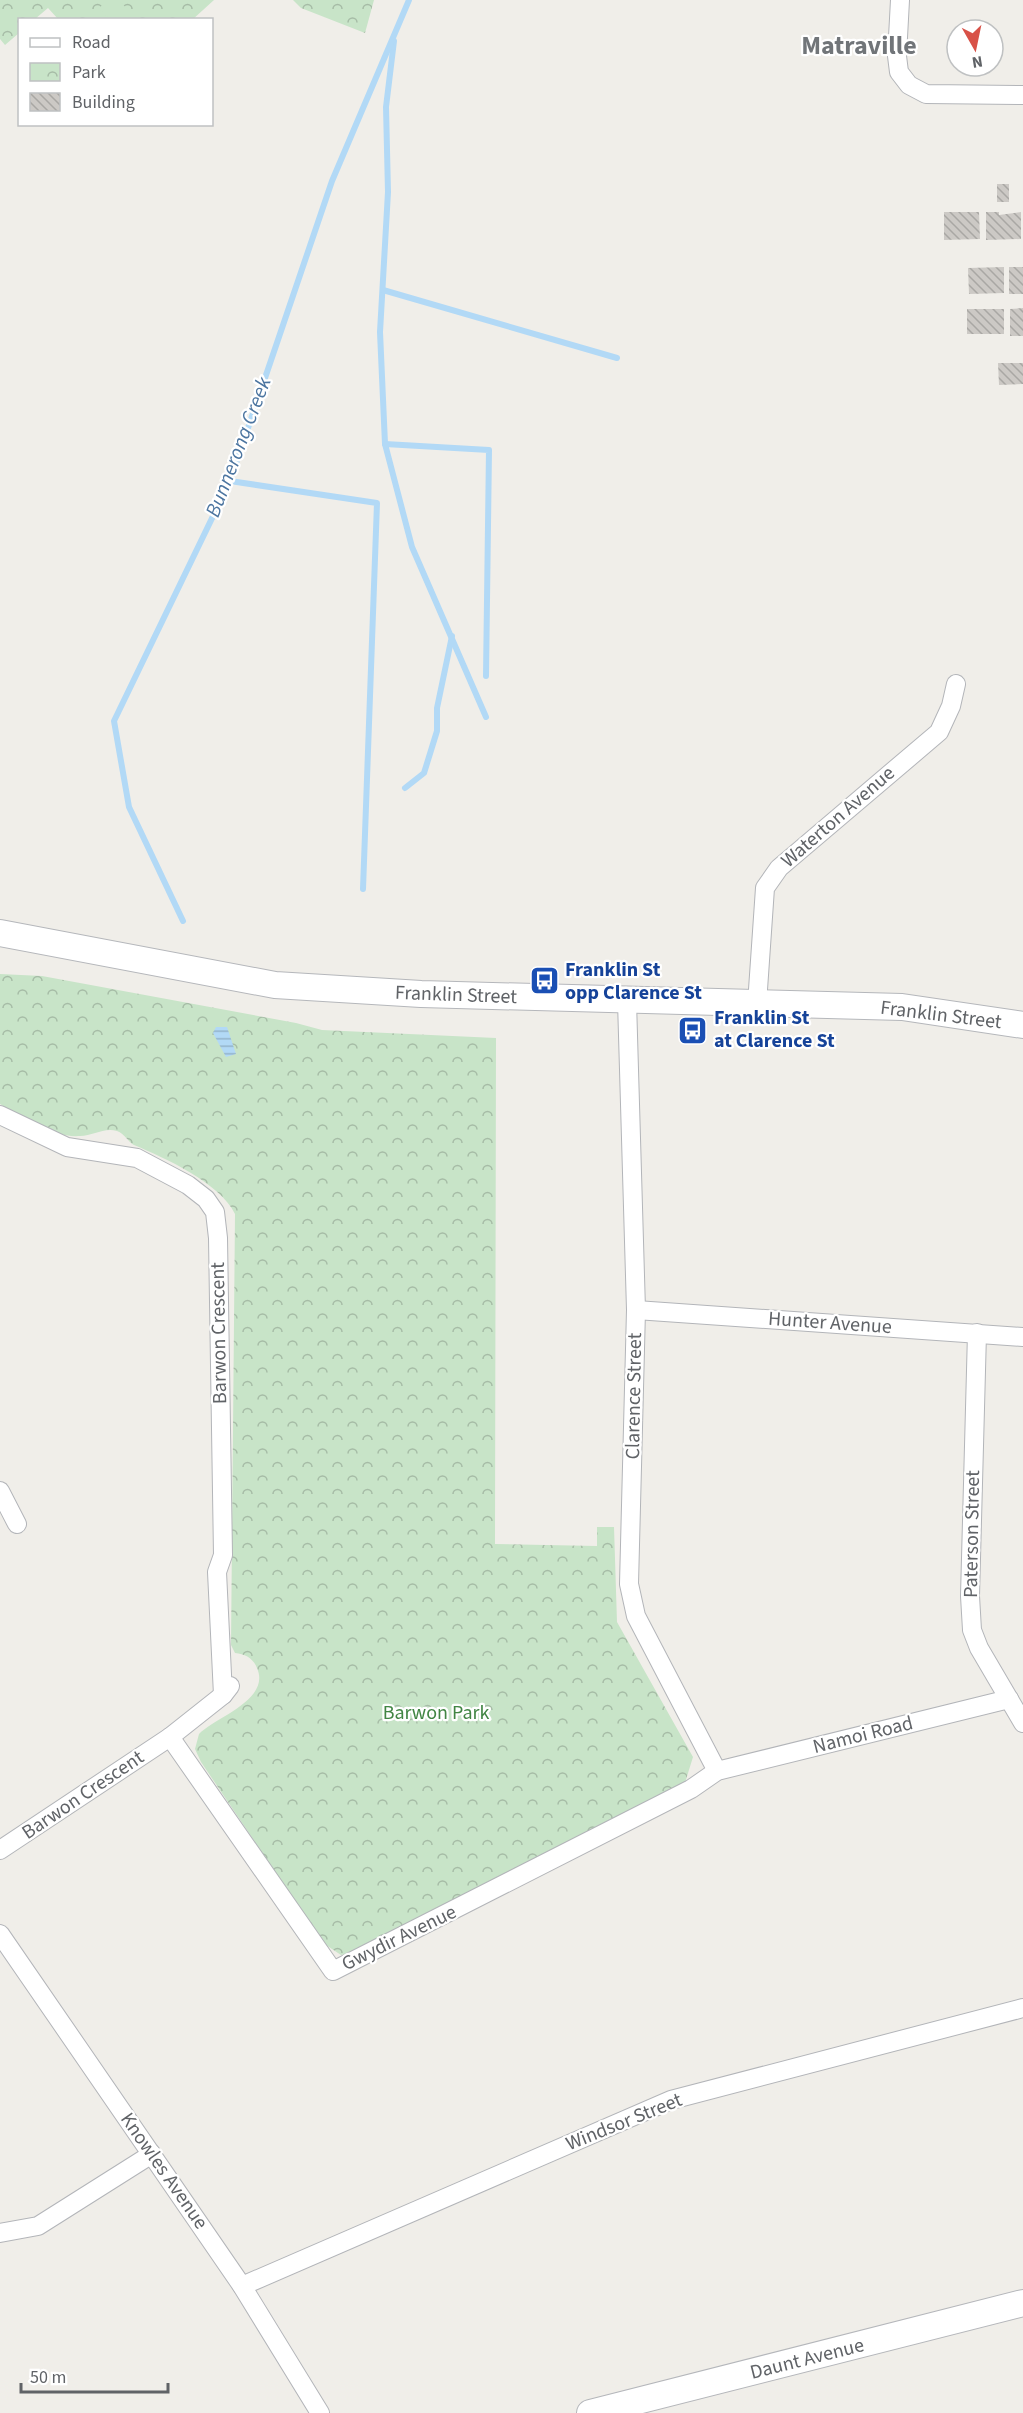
<svg xmlns="http://www.w3.org/2000/svg" width="1023" height="2413" viewBox="0 0 1023 2413" font-family="'Source Sans 3',sans-serif">
	<style>
		.park { fill: url(#park-crowns) }
		.pitch { fill: #c8e4c8 }
		.water { fill: url(#water-rules) }
		.lines { fill: none; stroke-linecap: round; stroke-linejoin: round }
		.stream { stroke: #b2d9f6; stroke-width: 6 }
		.building { fill: url(#building-back-hatch) }
		.street-casing { stroke: #b3b5b9; stroke-width: 20 }
		.secondary-casing { stroke: #b5b7bb; stroke-width: 28 }
		.street { stroke: #fff; stroke-width: 18 }
		.secondary { stroke: #fff; stroke-width: 26 }
		.labels { text-anchor: middle; dominant-baseline: central; stroke-width: 4.5; stroke-linejoin: round; paint-order: stroke }
		.street-label { font-size: 20px; fill: #606367; stroke: #fff }
		.transit-label { font-size: 20px; font-weight: bold; fill: #164399; stroke: #fff; text-anchor: start }
		.park-label { font-size: 20px; fill: #418543; stroke: #fff }
		.water-label { font-size: 21px; font-style: italic; fill: #4c75a0; stroke: #fff }
		.district-label { font-size: 26px; font-weight: bold; fill: #717579; stroke: #fff }
	</style>
	<defs>
		<pattern id="park-crowns" width="20" height="18" patternUnits="userSpaceOnUse" patternTransform="scale(1.5)"><rect width="20" height="18" fill="#c8e4c8"/><path d="M2 6a3 3 0 1 1 6 0M12 15a3 3 0 1 1 6 0" fill="none" stroke="#a6bca6"/></pattern>
		<pattern id="water-rules" width="6" height="5" patternUnits="userSpaceOnUse" patternTransform="scale(1.5)"><rect width="6" height="5" fill="#b2d9f6"/><path d="M0 2.5h6" fill="none" stroke="#94b4cb"/></pattern>
		<pattern id="building-back-hatch" width="6" height="6" patternUnits="userSpaceOnUse" patternTransform="scale(1.5)"><rect width="6" height="6" fill="#ccc9c5"/><path d="M-1 5l2 2M0 0l6 6M5-1l2 2" fill="none" stroke="#a9a7a4"/></pattern>
	</defs>
	<rect width="100%" height="100%" fill="#f0eee9"/>
	<g class="park">
		<path d="M0,0H214L192,20L58,19L48,8L35,19L20,20L19,33L5,45L0,39Z"/>
		<path d="M293,0H374L365,33L301,8Z"/>
		<path d="M0,974L42,976L296,1023L322,1030L496,1038L495,1544L597,1546V1527H614L617,1622L693,1757L684,1786L359,1951L341,1955L323,1943L201,1762L195,1749L199,1734C216,1717 271,1700 257,1668C253,1658 245,1654 235,1653L231,1645L235,1214C220,1183 165,1158 134,1145C128,1142 125,1134 117,1131C104,1127 93,1136 80,1136C52,1138 24,1117 0,1104Z"/>
	</g>
	<path class="pitch" d="M108,0H119L128,10L118,19H109L99,8Z"/>
	<path class="water" d="M216,1027H227L236,1054L226,1057L213,1033Z"/>
	<g class="lines">
		<g class="stream">
			<path d="M394,41L386,107L388,192L380,332L385,444L412,547L486,717"/>
			<path d="M383,290L617,358"/>
			<path d="M385,444L489,450L486,676"/>
			<path d="M230,481L377,503L363,889"/>
			<path d="M405,788L424,773L437,731V708L452,636"/>
			<path d="M183,921L129,807L114,721L230,481L332,181L409,0"/>
		</g>
	</g>
	<g class="building">
		<rect x="997" y="184" width="12" height="18"/>
		<path d="M944,212H979L980,239L944,240Z"/>
		<path d="M986,212H999V215L1021,212V239L986,240Z"/>
		<path d="M1004,267V293L969,294L968,268Z"/>
		<rect x="1009" y="267" width="14" height="27"/>
		<path d="M1023,308V336H1010V309Z"/>
		<rect x="967" y="309" width="37" height="25"/>
		<path d="M998,363H1023V384L999,385Z"/>
	</g>
	<g class="lines">
		<defs>
			<g id="street">
				<path d="M900,0L897,56L899,72L909,85L926,94L1023,95"/>
				<path d="M627,1001L636,1310L629,1584L636,1616L717,1771"/>
				<path d="M757,1004L765,888L779,868L939,732L951,706L956,684"/>
				<path d="M0,1115L67,1147L137,1158L188,1185L206,1199L215,1212L218,1238L223,1555L217,1572L223,1695"/>
				<path d="M636,1310L1023,1337"/>
				<path d="M977,1333L970,1596L972,1630L979,1648L1023,1723"/>
				<path d="M0,1491L17,1524"/>
				<path d="M170,1737L333,1971L691,1789L717,1771L1009,1699"/>
				<path d="M0,1850L170,1737L223,1695L230,1686"/>
				<path d="M0,1934L242,2286L320,2413"/>
				<path d="M0,2233L38,2226L152,2154"/>
				<path d="M242,2286L671,2100L1023,2008"/>
			</g>
			<g id="secondary">
				<path d="M0,933L275,985L421,994L902,1007L1023,1025"/>
				<path d="M590,2413L1023,2303"/>
			</g>
		</defs>
		<use href="#street" class="street-casing"/>
		<use href="#secondary" class="secondary-casing"/>
		<use href="#street" class="street"/>
		<use href="#secondary" class="secondary"/>
	</g>
	<defs>
		<symbol id="bus-square" viewBox="-11 -11 22 22"><rect x="-9" y="-9" width="18" height="18" rx="4" fill="#1a4fb4" stroke="#fff"/><path d="M-5-6H5V4H4V6H2V4H-2V6H-4V4H-5ZM-3.5-4V0h7V-4ZM-3.5 1.2v1.5H-2V1.2ZM2 1.2v1.5H3.5V1.2Z" fill="#fff"/></symbol>
	</defs>
	<g fill-rule="evenodd">
		<use href="#bus-square" x="528" y="964" width="33" height="33"/>
		<use href="#bus-square" x="676" y="1014" width="33" height="33"/>
	</g>
	<g class="labels">
		<g class="street-label">
			<text transform="translate(838 817) rotate(-41)">Waterton Avenue</text>
			<text transform="translate(456 995) rotate(2)">Franklin Street</text>
			<text transform="translate(941 1015) rotate(7)">Franklin Street</text>
			<text transform="translate(830 1323) rotate(4)">Hunter Avenue</text>
			<text transform="translate(219 1333) rotate(-91)">Barwon Crescent</text>
			<text transform="translate(634 1396) rotate(-89)">Clarence Street</text>
			<text transform="translate(972 1534) rotate(-89)">Paterson Street</text>
			<text transform="translate(863 1735) rotate(-14)">Namoi Road</text>
			<text transform="translate(83 1795) rotate(-34)">Barwon Crescent</text>
			<text transform="translate(399 1938) rotate(-26)">Gwydir Avenue</text>
			<text transform="translate(624 2122) rotate(-22)">Windsor Street</text>
			<text transform="translate(164 2171) rotate(55)">Knowles Avenue</text>
			<text transform="translate(807 2359) rotate(-14)">Daunt Avenue</text>
		</g>
		<g class="transit-label">
			<text x="565" y="970">Franklin St<tspan x="565" dy="23">opp Clarence St</tspan></text>
			<text x="714" y="1018">Franklin St<tspan x="714" dy="23">at Clarence St</tspan></text>
		</g>
		<g class="park-label">
			<text x="436" y="1713">Barwon Park</text>
		</g>
		<g class="water-label">
			<text transform="translate(238 447) rotate(-69)">Bunnerong Creek</text>
		</g>
		<g class="district-label">
			<text x="859" y="45">Matraville</text>
		</g>
	</g>
	<rect x="18" y="18" width="195" height="108" fill="#ffffff" stroke="#bfc1c2" stroke-width="1.5"/>
	<rect x="30" y="38" width="30" height="9" fill="#ffffff" stroke="#bfc1c2" stroke-width="1.5"/>
	<text x="72" y="48" font-size="18" fill="#606367">Road</text>
	<rect x="30" y="63" width="30" height="18" fill="url(#park-crowns)" stroke="#bfc1c2" stroke-width="1.5"/>
	<text x="72" y="78" font-size="18" fill="#606367">Park</text>
	<rect x="30" y="93" width="30" height="18" fill="url(#building-back-hatch)" stroke="#bfc1c2" stroke-width="1.5"/>
	<text x="72" y="108" font-size="18" fill="#606367">Building</text>
	<g transform="translate(975 48) rotate(171)"><circle r="28" fill="#ffffff" stroke="#bfc1c2" stroke-width="1.5"/>
	<path d="M0-4.5L10 22L0 15L-10 22Z" fill="#d85147"/>
	<text y="-9" font-size="16" font-weight="bold" text-anchor="middle" fill="#606367">N</text>
	</g>
	<path d="M21 2383v9h147v-9" fill="none" stroke="#606367" stroke-width="3"/>
	<text x="30" y="2383" font-size="18" fill="#606367" stroke="#ffffff" stroke-width="4.5" paint-order="stroke">50 m</text>
</svg>
